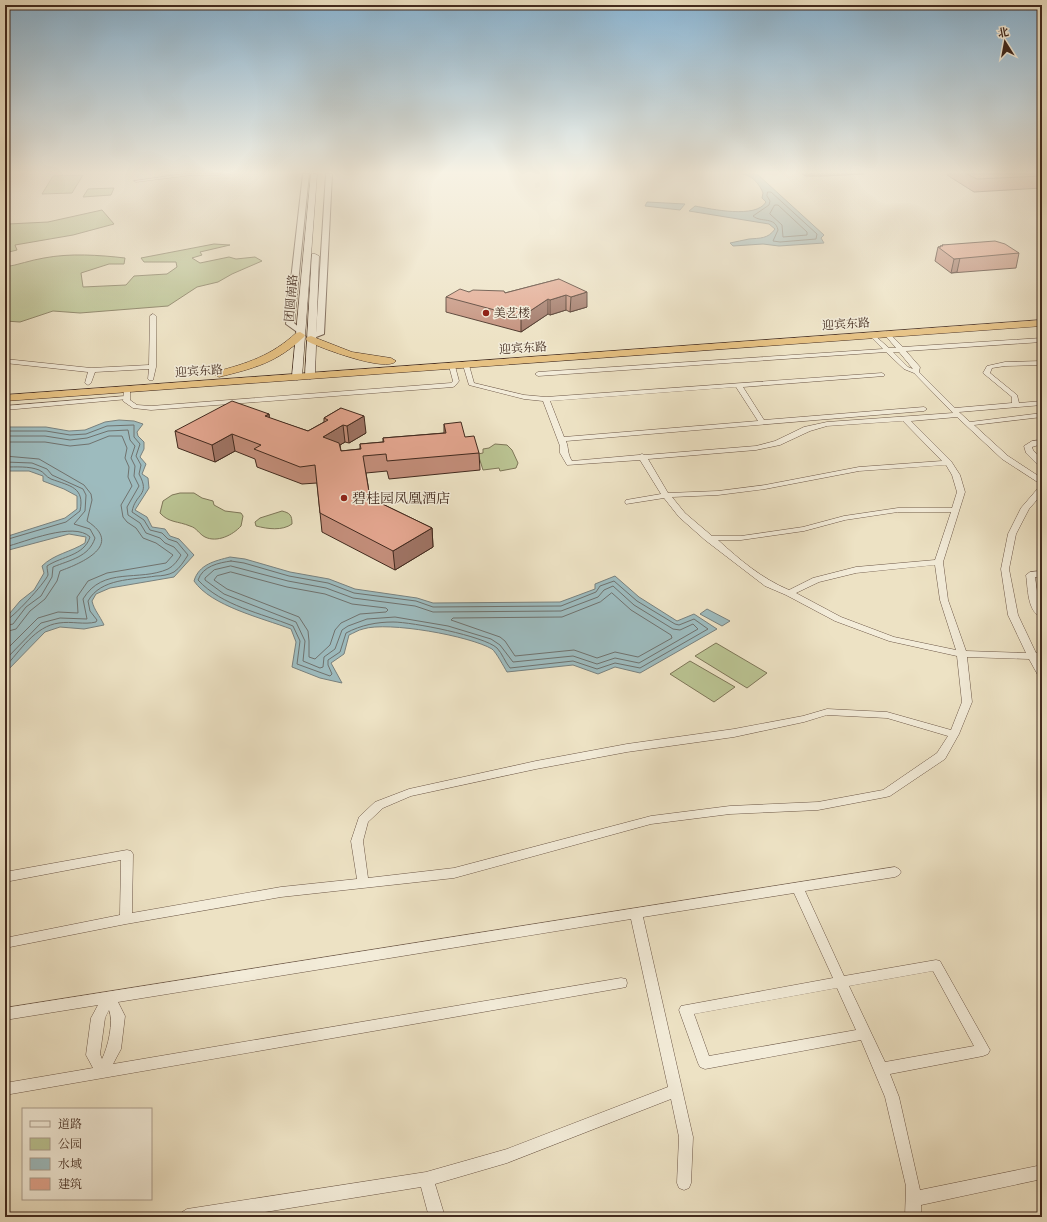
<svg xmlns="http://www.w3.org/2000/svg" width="1047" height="1222" viewBox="0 0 1047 1222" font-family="Cardo,'Noto Serif SC',serif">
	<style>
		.green { fill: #bac392; stroke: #7e7658 }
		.water { fill: #9dbbbe; stroke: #79817e }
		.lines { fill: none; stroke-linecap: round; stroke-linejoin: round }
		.shore { stroke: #70726e; stroke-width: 1 }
		.pedestrian-casing { stroke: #6d5848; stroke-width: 1 }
		.minor-casing { stroke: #6d5848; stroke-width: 1 }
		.tertiary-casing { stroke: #6d5848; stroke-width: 2 }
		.secondary-casing { stroke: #422a1e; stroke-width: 1 }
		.trunk-casing { stroke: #422a1e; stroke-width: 1 }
		.pedestrian { fill: #f3ecd9; fill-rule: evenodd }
		.minor { fill: #f3ecd9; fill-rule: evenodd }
		.tertiary { fill: #f3ecd9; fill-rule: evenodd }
		.secondary { fill: #f3ecd9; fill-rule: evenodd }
		.trunk { fill: #e6c182; fill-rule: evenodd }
		.wall { fill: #c28d79; stroke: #422a1e }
		.shaded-wall { fill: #9e7363; stroke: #422a1e }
		.building { fill: #e1a48d; stroke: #422a1e }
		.poi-dot { fill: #8f2418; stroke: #f3ecd9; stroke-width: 1.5 }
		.labels { text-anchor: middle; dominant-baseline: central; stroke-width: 3; stroke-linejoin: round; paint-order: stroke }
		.far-street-label { font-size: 12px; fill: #422a1e; stroke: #f3ecd9 }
		.far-poi-label { font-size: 12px; fill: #422a1e; stroke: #f3ecd9; text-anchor: start }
		.poi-label { font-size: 14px; fill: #422a1e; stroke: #f3ecd9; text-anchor: start }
	</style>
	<rect width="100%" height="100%" fill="#ede2c4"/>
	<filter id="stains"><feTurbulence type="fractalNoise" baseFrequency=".005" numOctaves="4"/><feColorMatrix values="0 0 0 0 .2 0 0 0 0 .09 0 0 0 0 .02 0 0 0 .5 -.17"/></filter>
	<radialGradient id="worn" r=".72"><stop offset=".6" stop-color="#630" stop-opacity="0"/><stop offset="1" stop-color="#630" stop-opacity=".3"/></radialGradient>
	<g class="green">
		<path d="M83,175L72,193L42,194L53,176Z"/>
		<path d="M114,188L111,195L83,197L88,189Z"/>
		<path d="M102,210L114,224L73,235L15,245L17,250L5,253V217L8,224L48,222Z"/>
		<path d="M214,244L230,245L200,252L202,255L192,258L200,263L229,257L236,259L255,257L262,261L232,274L218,282L197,287L168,306L80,313L53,311L20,322L5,321V267C18,265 31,260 44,258C70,253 99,255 125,258L124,264H109L81,273L83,287L126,285L134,276L167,274L177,267L176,262H144L141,258Z"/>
		<path d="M495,444L507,445L512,450L518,463L516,468L500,471L499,468L483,470L478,454L483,453V449L489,448Z"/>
		<path d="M180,493H194L202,498L213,501L214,505L225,511L241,513L243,516L241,526C233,535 217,543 205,537C199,534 197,528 190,526C178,521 169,523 160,513L163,501L172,495Z"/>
		<path d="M282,511C290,513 292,515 292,524C282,531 268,529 256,526L255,522L260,518Z"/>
		<path d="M716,643L767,673L747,688L695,656Z"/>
		<path d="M690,661L735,687L714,702L670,674Z"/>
	</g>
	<g class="water">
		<path d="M743,174H757L824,235L821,238L824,243L779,246L763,244L733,246L730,243C736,242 743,240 749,239C760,238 768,239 775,229L769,224L689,211L695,206C711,209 756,219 766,202L762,198L763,193C760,185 753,176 743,174Z"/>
		<path d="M647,202L685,204L680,210L645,206Z"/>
		<path d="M119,420L134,421L143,424L137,432L138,436L144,442V449L140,457L146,464L142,474L148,478L149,488L135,510L147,517L152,527L165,529L170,536L179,539L194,555L174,577L110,588L96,594L92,601C94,610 100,616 104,625L84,629L60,627L45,632L5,673V619L20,601L34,590L44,573L42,566C54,554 71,552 85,543L86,537L69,534L5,551V537L65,518L77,509V496L64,489L43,481V476L29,471H5V427H46L69,431L85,430L105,422Z"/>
		<path d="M230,557L245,559L290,572L329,579L355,589L417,598L433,603L560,602L595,589V584L615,576L639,597L677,621L694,614L717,629L640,673L615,667L598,674L573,665L507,672C504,667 496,652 492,649C470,636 388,621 363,629C358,630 354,633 349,635L344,654L331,663L342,683L320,678L292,667L296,642L291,629C262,618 211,606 194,581C199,564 215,561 230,557Z"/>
		<path d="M707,609L730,621L722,626L700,614Z"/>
	</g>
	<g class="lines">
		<g class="shore">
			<path d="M768,192H771L817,234L816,239L780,242L773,241L778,230C775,216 761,223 753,216L769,205L770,201L767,196Z"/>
			<path d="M775,205H778L807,232V235L783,237L782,225L770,214Z"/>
			<path d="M5,431H46L70,435L86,434L107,426L134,425V437L140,444L136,456L141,465L139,474C151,496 135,493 132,512L144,520L150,530L162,533L168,539L177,542L188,555C184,561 180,568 174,572C169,575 161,576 156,576C132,580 101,578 88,601L90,611L97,620L96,622C84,625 72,621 59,623C35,626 20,651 5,667"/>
			<path d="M5,436H45L70,440L87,438L108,431L128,430L130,440L135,446L131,458L135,466L134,476L139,486L127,507L128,515L140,523L146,533L160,538L165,543L174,547L181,555C178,560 174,566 168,569C139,582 103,566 83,599L87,619L60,618L41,623L5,660"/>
			<path d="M5,442H45L70,446L89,444L109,436H122L127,448L125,458L129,467L128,477L132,486L121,505L123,517L127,522L136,528L143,538L156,543L173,555L166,563L107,573L88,581L77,597L78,613L58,612L38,618L5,651"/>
			<path d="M5,456L39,459L84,485L91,494L92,500L87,521C124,545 82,563 60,571L57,581L45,599L30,611L16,629L5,632"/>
			<path d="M5,462L32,463L47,469L52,475L83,489L86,495L85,511L74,524L90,529L95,538C89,557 70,560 53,567L52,577L41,596L26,607L13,624L5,626"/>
			<path d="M5,467C16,467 29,466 39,470C44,472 46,477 51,479C70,486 85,487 80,511L66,522L5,540"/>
			<path d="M5,547C25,542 74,521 90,537C84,556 62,556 47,566C47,569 48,573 48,575C45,583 12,619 5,621"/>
			<path d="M231,561L244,563L289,576L328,583L354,593L416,601L433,607L561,606L596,592L600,586L614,581L637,601L675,624L679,625L694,619L708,629L640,668L615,663L597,669L573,661L510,668C505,662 502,653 497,648C484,636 412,622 393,622C377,622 361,625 346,633L340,652L328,660V665L332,674L330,676L297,664L300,641L293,626C261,613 222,606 198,580C203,566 218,563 231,561Z"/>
			<path d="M231,566L288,581L326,588L353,598L415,606L433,612L561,611L598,597L604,590L613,586L634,605L673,629L680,630L693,624L698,629L639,663L615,658L597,664L573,656L513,662L500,645L491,639L448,626L395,617L367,619L348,626L342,630L335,649L324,657L323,667L320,668L303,661L305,641L296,622L224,594L205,580V578L214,570Z"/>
			<path d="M231,572L287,587L325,594L352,604L386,608L388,610L386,612L360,614L341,623L335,630L330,645L315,659L309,657V641L308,631L299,617L227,589L214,580L217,576Z"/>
			<path d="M612,593L631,610L671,635L672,638L638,657L615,652L597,658L574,650L515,656L505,641L500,637L451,620L453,618L562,617L600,602Z"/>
		</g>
		<defs>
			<path id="pedestrian" d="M126,396L129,398L128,399L5,410V406Z"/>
			<g id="minor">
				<path d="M183,174H221L219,175H192L136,182L134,181Z"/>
				<path d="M153,314L156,316V367L153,380H149L148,379L149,369L95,372L91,383L88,385L85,383L88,372L5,363V359L91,368L149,365L150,316Z"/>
				<path d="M887,332L889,333L903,347L1042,338V342L906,351L920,367L919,372L955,408L1012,403V397L983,373L987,366L1005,362L1042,361V365L1005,366L992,368L990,373L1017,395L1019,403L1042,401V405L959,412L970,422L1042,413V417L974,425L1008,456L1040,477L1042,479V485L1002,459L957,417L911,421L951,461L960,475L965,492L943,562L948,600L966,651L1026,653L1008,615L1001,569L1008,534L1021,508L1039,487H1042V494L1029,509L1016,534L1009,569L1018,615L1036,653H1042V659H1039L1042,665V678L1039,677L1029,659L967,657L972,702L959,734L945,759L890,796L886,797L818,810L730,814L651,824L454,878L281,897L126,924L5,948V938L120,915L121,860L5,882V872L127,850L131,851L133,854L132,913L281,887L357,879L351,841L359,817L375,802L409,789L536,761L627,744L734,729L803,716L827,709L887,712L951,730L962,702L957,656L889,641L835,621L786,595L765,586L705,540L679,517L664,498L626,504L625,502L626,500L661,494L640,460L567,465L560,453V446L543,401L524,399L469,385L463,365L466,363L469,365L474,383L524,395L546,397L882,373L885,375L884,376L743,387L764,420L924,407L927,409L924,411L566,441C569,449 567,453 572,461L639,455L642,454L645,455L756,446L775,441L804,427L827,422L953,413L914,373L904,369L886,352L538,376L535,374L538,372L883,349L869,335L872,333L889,348H896L884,334ZM893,352H899L913,369L908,367ZM736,387L758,421L564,437L550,401ZM903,421L942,461L859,467L765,485L718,491L668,493L648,459L756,450L780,445L810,431L827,426ZM946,465L952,475L957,492L952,508H898L844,516L803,527L741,536H712L685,513L672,497L718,495L765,489L859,471ZM898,512H951L935,560L856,567L813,578L789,590C761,578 740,560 718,540H741L804,531L845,520ZM935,565L940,600L956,650L894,637L841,617L796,593L819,582L856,573ZM827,715L887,718L948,736L937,753L883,790L818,802L730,806L651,816L454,868L368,878L363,841L368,822L383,808L411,796L536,769L627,752L734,737L804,722Z"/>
				<path d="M452,364L455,366L459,381L455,386L453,387L151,410L133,408L123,401L124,390L127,388L130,390V400L137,405L151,406L451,383L453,381L449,366Z"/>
				<path d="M1042,440V444L1032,447L1033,450L1042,460V466H1039L1026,453L1024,446L1032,441Z"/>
				<path d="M1042,571V577H1035L1039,605L1042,608V617C1027,613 1028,587 1026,575L1030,572Z"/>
				<path d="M895,867L899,869L901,872L899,875L895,877L805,891L844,976L936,960L940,961L990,1050L988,1054L983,1056L890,1074L899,1097L920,1190L1042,1165V1179L921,1205V1217H905L906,1186L885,1097L861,1040L705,1069L700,1067L698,1063L679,1010L681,1006L833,978L794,893L643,917L693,1137L691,1183L689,1188L684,1190L679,1188L677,1183L679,1137L671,1099L507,1163L435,1184L445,1217H429L421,1187L234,1217H179L182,1212L187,1209L426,1172L507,1149L668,1087L631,919L118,1002L125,1016L121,1049L113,1064L621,978L626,979L627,983L626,987L621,988L5,1095V1083L93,1068L86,1055L91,1018L98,1005L5,1020V1008ZM933,971L974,1046L885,1062L849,986ZM837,988L856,1030L709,1056L694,1014ZM109,1010C114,1022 108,1047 102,1059L100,1054L105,1018Z"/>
			</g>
			<g id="tertiary">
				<path d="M303,174H309L294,323L304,332L300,334L286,324Z"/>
				<path d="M326,174H332L324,334L311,339L307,337L316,333Z"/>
			</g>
			<g id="secondary">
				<path d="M311,174H317L302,377L297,380L292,377Z"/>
				<path d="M312,254H315L319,256L315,376L310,379L305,376Z"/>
			</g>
			<g id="trunk">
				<path d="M1042,320V326L5,401V395Z"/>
				<path d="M300,332L305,335L304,337C276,363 255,368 219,377L214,374L215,372C248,363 271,356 296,333Z"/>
				<path d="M311,336L352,352L391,358L396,361C387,373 320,348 307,341L306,339L307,337Z"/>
			</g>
		</defs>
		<use href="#pedestrian" class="pedestrian-casing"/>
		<use href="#minor" class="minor-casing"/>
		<use href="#tertiary" class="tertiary-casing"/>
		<use href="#secondary" class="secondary-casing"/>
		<use href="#trunk" class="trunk-casing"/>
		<use href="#pedestrian" class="pedestrian"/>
		<use href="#minor" class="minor"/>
		<use href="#tertiary" class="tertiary"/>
		<use href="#secondary" class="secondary"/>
		<use href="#trunk" class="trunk"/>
	</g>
	<g class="wall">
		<path d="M802,174H864L824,176H806Z"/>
		<path d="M947,174H1042V188L974,192L947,175Z"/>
		<path d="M942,245L1019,253L1016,268L951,273L935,261L938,247H940V246H942Z"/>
		<path d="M559,279L587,307L570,312L566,310L550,315L548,314L521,332L446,312V297L469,292L505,293Z"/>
		<path d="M341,408L366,433L349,443L345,442L340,445L341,451L360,449V444L383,442V438L444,433V424L465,437L479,453L480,470L389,479L387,471L366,473L370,498L432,528L433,547L395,570L322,532L317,483L302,484L257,467L255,459L235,451L215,462L178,448L175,431L269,414V418L308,431L324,422V418Z"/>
	</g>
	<g class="shaded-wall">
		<path d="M960,258L957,272L951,273L954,259Z"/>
		<path d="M587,292V307L570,312L571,297Z"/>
		<path d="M566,295V310L550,315V300Z"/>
		<path d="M548,299V314L521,332V317Z"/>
		<path d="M269,414L271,431L265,416Z"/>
		<path d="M364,416L366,433L349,443L347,426Z"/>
		<path d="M343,425L345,442L325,454L323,437Z"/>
		<path d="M232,434L235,451L215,462L212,445Z"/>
		<path d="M432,528L433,547L395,570L393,551Z"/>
	</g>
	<g class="building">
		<path d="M967,174H1042V176L977,179Z"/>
		<path d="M995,241L1005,244L1019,253L954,259L938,247H941L940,246H943L942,245Z"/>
		<path d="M559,279L587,292L571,297L566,295L550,300L548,299L521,317L446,297L460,289L469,292L473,290L504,291L505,293Z"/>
		<path d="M232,401L269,414L265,416L308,431L328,420L324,418L341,408L364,416L347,426L343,425L323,437L339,443L341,451L361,449L360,444L384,442L383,438L446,433L444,424L461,422L465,437L474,436L479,453L387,461L386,454L363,456L370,498L432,528L393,551L320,513L315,465L300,467L254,449L261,445L232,434L212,445L175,431Z"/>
	</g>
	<linearGradient id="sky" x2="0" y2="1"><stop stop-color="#8ab7d7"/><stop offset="0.5" stop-color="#f7f2e4"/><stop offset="1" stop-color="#f7f2e4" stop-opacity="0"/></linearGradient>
	<rect width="1047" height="345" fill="url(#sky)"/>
	<g class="poi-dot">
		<circle cx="486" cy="313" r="4"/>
		<circle cx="344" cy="498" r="4"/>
	</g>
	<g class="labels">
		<g class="far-street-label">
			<text transform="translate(291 298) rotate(-85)">团圆南路</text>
			<text transform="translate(846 324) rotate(-4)">迎宾东路</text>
			<text transform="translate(523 348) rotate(-4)">迎宾东路</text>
			<text transform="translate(199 371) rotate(-4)">迎宾东路</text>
		</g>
		<g class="far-poi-label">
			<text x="494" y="313">美艺楼</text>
		</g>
		<g class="poi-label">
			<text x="352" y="498">碧桂园凤凰酒店</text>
		</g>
	</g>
	<rect width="1047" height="1222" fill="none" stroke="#ede2c4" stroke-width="20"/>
	<rect x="6" y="6" width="1035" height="1210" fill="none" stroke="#422a1e" stroke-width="2"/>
	<rect x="10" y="10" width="1027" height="1202" fill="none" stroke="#422a1e"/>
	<rect x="22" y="1108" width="130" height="92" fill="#f3ecd9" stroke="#ac9e8e"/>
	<rect x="30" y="1121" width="20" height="6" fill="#f3ecd9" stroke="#ac9e8e"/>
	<text x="58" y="1128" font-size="12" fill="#422a1e">道路</text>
	<rect x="30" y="1138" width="20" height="12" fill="#bac392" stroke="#ac9e8e"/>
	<text x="58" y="1148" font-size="12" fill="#422a1e">公园</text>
	<rect x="30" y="1158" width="20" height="12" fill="#9dbbbe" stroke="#ac9e8e"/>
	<text x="58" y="1168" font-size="12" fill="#422a1e">水域</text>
	<rect x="30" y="1178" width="20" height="12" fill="#e1a48d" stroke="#ac9e8e"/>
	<text x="58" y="1188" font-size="12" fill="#422a1e">建筑</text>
	<g transform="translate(1005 42) rotate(349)" stroke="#f3ecd9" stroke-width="3" paint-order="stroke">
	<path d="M0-3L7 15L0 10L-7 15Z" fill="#422a1e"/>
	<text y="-6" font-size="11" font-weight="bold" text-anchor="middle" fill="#422a1e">北</text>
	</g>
	<rect width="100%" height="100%" filter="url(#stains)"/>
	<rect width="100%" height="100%" fill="url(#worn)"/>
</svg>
